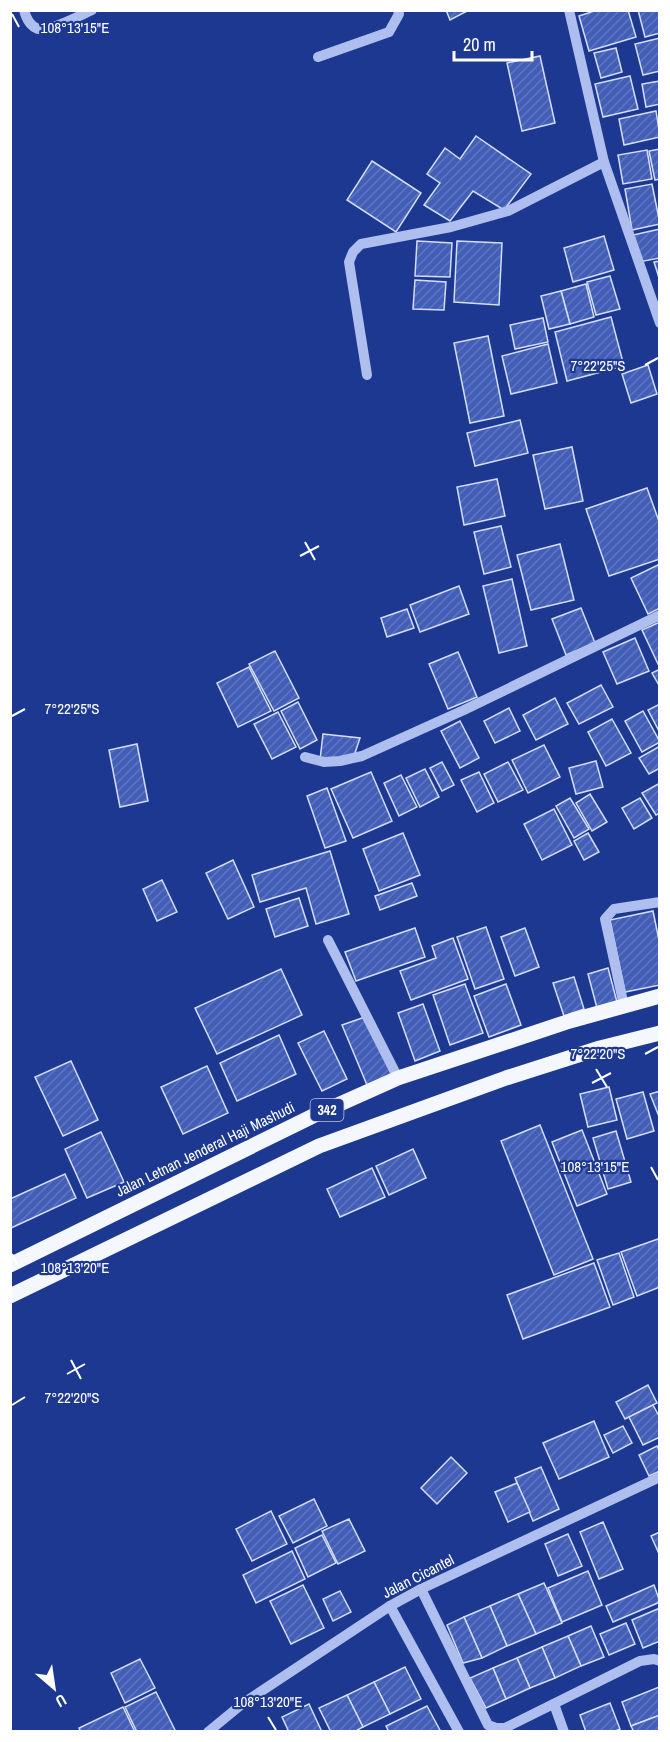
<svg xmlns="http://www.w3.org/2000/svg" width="670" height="1742" viewBox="0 0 670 1742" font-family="'Archivo Narrow',sans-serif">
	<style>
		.building { fill: url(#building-hatch); stroke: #d4ddfa; stroke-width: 1.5 }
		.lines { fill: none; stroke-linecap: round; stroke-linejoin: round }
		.minor { stroke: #aebeee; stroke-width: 10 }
		.major { stroke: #f5f7ff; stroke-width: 15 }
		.ticks { fill: none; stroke: #fff; stroke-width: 2 }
		.labels { text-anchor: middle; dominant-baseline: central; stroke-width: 4.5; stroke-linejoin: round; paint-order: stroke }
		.shield { fill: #1d3891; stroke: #bbc3de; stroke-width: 1.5 }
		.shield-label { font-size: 14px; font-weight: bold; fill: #fff }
		.street-label { font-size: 15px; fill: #fff; stroke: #1d3891 }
		.ticks-label { font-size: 15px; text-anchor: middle; fill: #fff; stroke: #1d3891; stroke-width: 4.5; stroke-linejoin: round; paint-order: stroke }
	</style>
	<defs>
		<pattern id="building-hatch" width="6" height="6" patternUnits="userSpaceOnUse" patternTransform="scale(1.5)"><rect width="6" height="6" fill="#425eb7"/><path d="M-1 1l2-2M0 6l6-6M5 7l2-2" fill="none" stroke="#5e76c2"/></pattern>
	</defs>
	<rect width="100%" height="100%" fill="#1d3891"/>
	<g class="building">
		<path d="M446,10H469L450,20Z"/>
		<path d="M597,10H628L636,37L589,51L579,16Z"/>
		<path d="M638,10H660V33L645,37Z"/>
		<path d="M660,38V71L643,75L635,44Z"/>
		<path d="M616,48L622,72L601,78L594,53Z"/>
		<path d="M540,56L555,123L522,131L507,63Z"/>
		<path d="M630,76L638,109L603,117L595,84Z"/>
		<path d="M660,81V104L646,107L642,84Z"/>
		<path d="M656,111L660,137L624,145L619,119Z"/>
		<path d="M476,136L531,174L504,210L473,191L450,221L424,205L440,183L427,174L445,148L460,159Z"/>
		<path d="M660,149V179L655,180L649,151Z"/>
		<path d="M647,150L652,179L623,184L618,155Z"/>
		<path d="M372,161L421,193L396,232L347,200Z"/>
		<path d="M652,184L660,224L632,230L625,189Z"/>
		<path d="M660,229V258L639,262L633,235Z"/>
		<path d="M604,236L614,270L573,282L564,248Z"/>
		<path d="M417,241L452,243L450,277L415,276Z"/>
		<path d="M457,241L502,243L499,305L454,302Z"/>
		<path d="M660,261V281L654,262Z"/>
		<path d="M610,276L620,309L596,315L587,282Z"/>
		<path d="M415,280L446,282L444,310L413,309Z"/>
		<path d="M586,284L594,317L570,324L561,291Z"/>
		<path d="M561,291L570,324L549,329L541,296Z"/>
		<path d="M611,317L624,366L567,381L555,332Z"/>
		<path d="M543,318L548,342L515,349L510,325Z"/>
		<path d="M488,336L504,416L470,423L454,343Z"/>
		<path d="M548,344L557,383L511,394L502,356Z"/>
		<path d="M648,365L657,394L631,403L622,374Z"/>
		<path d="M520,420L528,453L475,466L467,433Z"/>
		<path d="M572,447L583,501L545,509L533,455Z"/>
		<path d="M497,479L505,516L464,525L457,487Z"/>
		<path d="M647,488L660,524V559L609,576L586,509Z"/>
		<path d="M501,526L511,567L484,574L474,532Z"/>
		<path d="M560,544L574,600L531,610L517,555Z"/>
		<path d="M660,564V608L648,614L631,578Z"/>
		<path d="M512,579L527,646L499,653L483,586Z"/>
		<path d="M459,586L469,614L420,632L410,605Z"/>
		<path d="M581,608L595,643L566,655L552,619Z"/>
		<path d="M407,609L414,628L387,637L381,618Z"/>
		<path d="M660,622V663L658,664L642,630Z"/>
		<path d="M635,638L649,671L617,684L603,652Z"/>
		<path d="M275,651L299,698L274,711L249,664Z"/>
		<path d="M458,652L477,697L448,709L429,664Z"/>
		<path d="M249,667L271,711L238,727L217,683Z"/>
		<path d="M660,669V687L652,673Z"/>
		<path d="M601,685L613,707L579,724L567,703Z"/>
		<path d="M555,698L568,724L536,740L523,715Z"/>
		<path d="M298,702L317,740L300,749L281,711Z"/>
		<path d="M660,704V733L648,710Z"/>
		<path d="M509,708L520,731L495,743L484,721Z"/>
		<path d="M643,711L660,742L642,752L625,721Z"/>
		<path d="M278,712L296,747L272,759L254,724Z"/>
		<path d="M612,719L631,753L606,766L588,732Z"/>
		<path d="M460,721L479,758L460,768L441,731Z"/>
		<path d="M323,734L360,738L354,756L320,760Z"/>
		<path d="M137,744L148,801L120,807L109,750Z"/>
		<path d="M544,745L560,777L528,793L512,760Z"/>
		<path d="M660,746V768L649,774L639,758Z"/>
		<path d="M596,761L603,787L576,794L569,768Z"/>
		<path d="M442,762L454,785L442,791L430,768Z"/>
		<path d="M508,762L523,790L498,802L484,774Z"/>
		<path d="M425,769L439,797L420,807L406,778Z"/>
		<path d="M371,772L392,821L353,838L331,789Z"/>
		<path d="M479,772L494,803L477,812L461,780Z"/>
		<path d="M401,775L417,807L399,816L384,783Z"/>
		<path d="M660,783V813L656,815L642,793Z"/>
		<path d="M327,788L346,841L325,848L307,796Z"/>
		<path d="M590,794L607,822L592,831L576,803Z"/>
		<path d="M570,798L589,829L574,838L556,806Z"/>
		<path d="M640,798L652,818L634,829L622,808Z"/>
		<path d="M554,809L572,845L542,860L524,824Z"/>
		<path d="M403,833L420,875L379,891L363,849Z"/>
		<path d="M588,833L599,852L584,860L574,841Z"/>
		<path d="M330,851L349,914L316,924L306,888L260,902L252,875Z"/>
		<path d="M233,860L254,907L228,919L206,873Z"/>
		<path d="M162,880L177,912L157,921L143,889Z"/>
		<path d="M412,883L417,896L380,910L375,896Z"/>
		<path d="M299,898L308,926L275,937L266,909Z"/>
		<path d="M653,911L660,945V985L625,992L610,920Z"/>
		<path d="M486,927L504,979L475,989L457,937Z"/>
		<path d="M415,928L425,957L356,981L345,952Z"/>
		<path d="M525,928L539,967L515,976L501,937Z"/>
		<path d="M453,938L468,979L411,1000L400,971L436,958L432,946Z"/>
		<path d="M608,968L617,1002L597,1008L588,974Z"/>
		<path d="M281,969L302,1015L217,1054L195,1008Z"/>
		<path d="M574,977L584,1009L564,1016L553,983Z"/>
		<path d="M465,984L483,1033L450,1045L433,995Z"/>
		<path d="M506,984L521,1025L489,1037L474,996Z"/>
		<path d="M423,1004L440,1051L415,1061L398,1013Z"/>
		<path d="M365,1017L395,1074L367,1085L342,1025Z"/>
		<path d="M324,1031L347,1079L322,1091L298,1043Z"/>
		<path d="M279,1035L296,1074L237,1101L220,1063Z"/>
		<path d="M71,1061L98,1120L63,1136L35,1077Z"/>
		<path d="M207,1066L228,1113L183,1134L161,1087Z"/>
		<path d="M609,1087L617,1120L588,1127L580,1094Z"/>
		<path d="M660,1091V1119L650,1094Z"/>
		<path d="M643,1092L654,1131L627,1139L616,1099Z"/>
		<path d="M540,1125L593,1259L554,1275L501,1141Z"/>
		<path d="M582,1130L607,1194L577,1206L552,1142Z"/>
		<path d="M616,1131L631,1182L608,1189L593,1138Z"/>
		<path d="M101,1132L124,1182L87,1198L65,1149Z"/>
		<path d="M413,1149L426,1178L389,1195L376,1166Z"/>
		<path d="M372,1168L385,1197L340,1217L327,1189Z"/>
		<path d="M65,1174L76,1198L11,1228L10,1199Z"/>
		<path d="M658,1239L660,1244V1287L637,1296L621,1252Z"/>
		<path d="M619,1253L634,1297L613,1305L597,1260Z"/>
		<path d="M594,1263L610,1307L523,1339L507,1295Z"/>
		<path d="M648,1385L657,1403L625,1419L616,1402Z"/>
		<path d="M653,1405L660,1418V1437L643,1445L629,1417Z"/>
		<path d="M594,1421L609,1457L559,1479L543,1443Z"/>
		<path d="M623,1426L632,1443L613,1453L604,1435Z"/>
		<path d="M657,1446L660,1451V1471L649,1476L639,1455Z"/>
		<path d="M451,1457L467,1473L437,1504L421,1488Z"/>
		<path d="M541,1467L559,1509L533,1521L515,1478Z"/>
		<path d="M517,1483L530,1512L508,1522L495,1492Z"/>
		<path d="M314,1499L327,1526L293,1543L279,1516Z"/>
		<path d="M271,1511L287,1544L252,1561L236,1529Z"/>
		<path d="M349,1519L365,1551L338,1564L322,1531Z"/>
		<path d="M603,1522L623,1569L599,1579L580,1532Z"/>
		<path d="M660,1532V1556L651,1536Z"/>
		<path d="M568,1534L582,1566L558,1576L545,1544Z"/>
		<path d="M322,1535L336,1563L308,1577L295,1548Z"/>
		<path d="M292,1551L305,1579L256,1603L243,1575Z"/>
		<path d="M588,1571L602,1605L562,1622L548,1588Z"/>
		<path d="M544,1583L562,1623L536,1634L518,1594Z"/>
		<path d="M303,1585L324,1628L291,1644L270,1601Z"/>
		<path d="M654,1585L660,1602L613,1622L606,1606Z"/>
		<path d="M340,1591L351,1612L333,1621L323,1599Z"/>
		<path d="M518,1594L536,1634L507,1646L490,1606Z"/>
		<path d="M490,1606L507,1646L482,1658L464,1617Z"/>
		<path d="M660,1608V1641L643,1648L632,1620Z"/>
		<path d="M464,1617L482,1658L463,1663L447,1625Z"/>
		<path d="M626,1623L635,1644L609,1655L600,1634Z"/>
		<path d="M591,1626L604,1657L581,1666L568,1636Z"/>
		<path d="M568,1636L581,1666L555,1678L542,1647Z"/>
		<path d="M542,1647L555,1678L530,1688L517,1658Z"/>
		<path d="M517,1658L530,1688L506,1699L493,1668Z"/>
		<path d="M140,1659L155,1688L125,1703L111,1673Z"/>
		<path d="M405,1667L421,1699L390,1714L374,1682Z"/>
		<path d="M493,1668L506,1699L486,1708L470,1678Z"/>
		<path d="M374,1682L390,1714L363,1727L347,1695Z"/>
		<path d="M659,1687L660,1715L631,1726L622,1702Z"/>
		<path d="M156,1692L176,1732H137L125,1707Z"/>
		<path d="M347,1695L363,1727L354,1732H331L319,1708Z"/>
		<path d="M610,1703L620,1729L613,1732H586L580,1715Z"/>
		<path d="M309,1704L322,1732H289L282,1717Z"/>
		<path d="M427,1706L441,1732H389L386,1726Z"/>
		<path d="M123,1707L135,1732H81L79,1728Z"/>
		<path d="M660,1715V1732H634L631,1726Z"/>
	</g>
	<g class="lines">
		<g class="minor">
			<path d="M24,10C26,18 30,26 38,29C49,32 81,15 92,10"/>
			<path d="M569,10L604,162L660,323"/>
			<path d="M318,57L389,32L399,14L398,10"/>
			<path d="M367,375L349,262L353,252L361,244L451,227L508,211L604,162"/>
			<path d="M305,757L324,762L340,761L362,756L464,710L660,615"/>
			<path d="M328,940L398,1078"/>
			<path d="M624,1006L605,919L614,909L660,902"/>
			<path d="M421,1589L488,1725L496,1728H505L640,1661L654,1659L660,1661"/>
			<path d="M390,1606L459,1732"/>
			<path d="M554,1704L564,1732"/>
			<path d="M208,1732L242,1704L390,1606L421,1589L660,1477"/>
		</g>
		<g class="major">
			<path d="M10,1265L313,1116L398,1078L570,1021L660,996"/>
			<path d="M10,1296L319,1146L506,1078L600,1048L660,1033"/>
		</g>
	</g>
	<path class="ticks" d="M12,14L19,27M645,365L658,358M305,542L315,560M300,556L319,546M12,716L25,709M645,1054L658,1047M596,1069L607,1087M592,1083L611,1073M651,1167L658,1180M12,1254L19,1268M71,1360L81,1379M67,1374L85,1364M12,1405L25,1397M268,1717L276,1730"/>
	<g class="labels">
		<rect class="shield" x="310.5" y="1099" width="33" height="22" rx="4.5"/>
		<g class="shield-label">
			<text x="327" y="1110">342</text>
		</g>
		<g class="street-label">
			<text transform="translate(205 1149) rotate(-26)">Jalan Letnan Jenderal Haji Mashudi</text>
			<text transform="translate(418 1576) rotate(-27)">Jalan Cicantel</text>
		</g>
	</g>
	<g class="ticks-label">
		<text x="75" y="33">108°13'15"E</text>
		<text x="598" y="371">7°22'25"S</text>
		<text x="72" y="714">7°22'25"S</text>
		<text x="598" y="1059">7°22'20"S</text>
		<text x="595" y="1172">108°13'15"E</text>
		<text x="75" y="1273">108°13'20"E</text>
		<text x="72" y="1403">7°22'20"S</text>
		<text x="268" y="1707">108°13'20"E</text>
	</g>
	<rect width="670" height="1742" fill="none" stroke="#ffffff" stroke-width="24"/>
	<g transform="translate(54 1688) rotate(151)" stroke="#1d3891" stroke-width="4.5" paint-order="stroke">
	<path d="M0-4.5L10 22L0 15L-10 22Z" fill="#ffffff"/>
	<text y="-9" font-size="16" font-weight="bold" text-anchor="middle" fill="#ffffff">U</text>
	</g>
	<path d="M454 51v9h78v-9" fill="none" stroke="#ffffff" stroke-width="3"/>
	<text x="463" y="51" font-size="18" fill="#ffffff" stroke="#1d3891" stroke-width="4.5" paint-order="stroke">20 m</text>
</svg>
